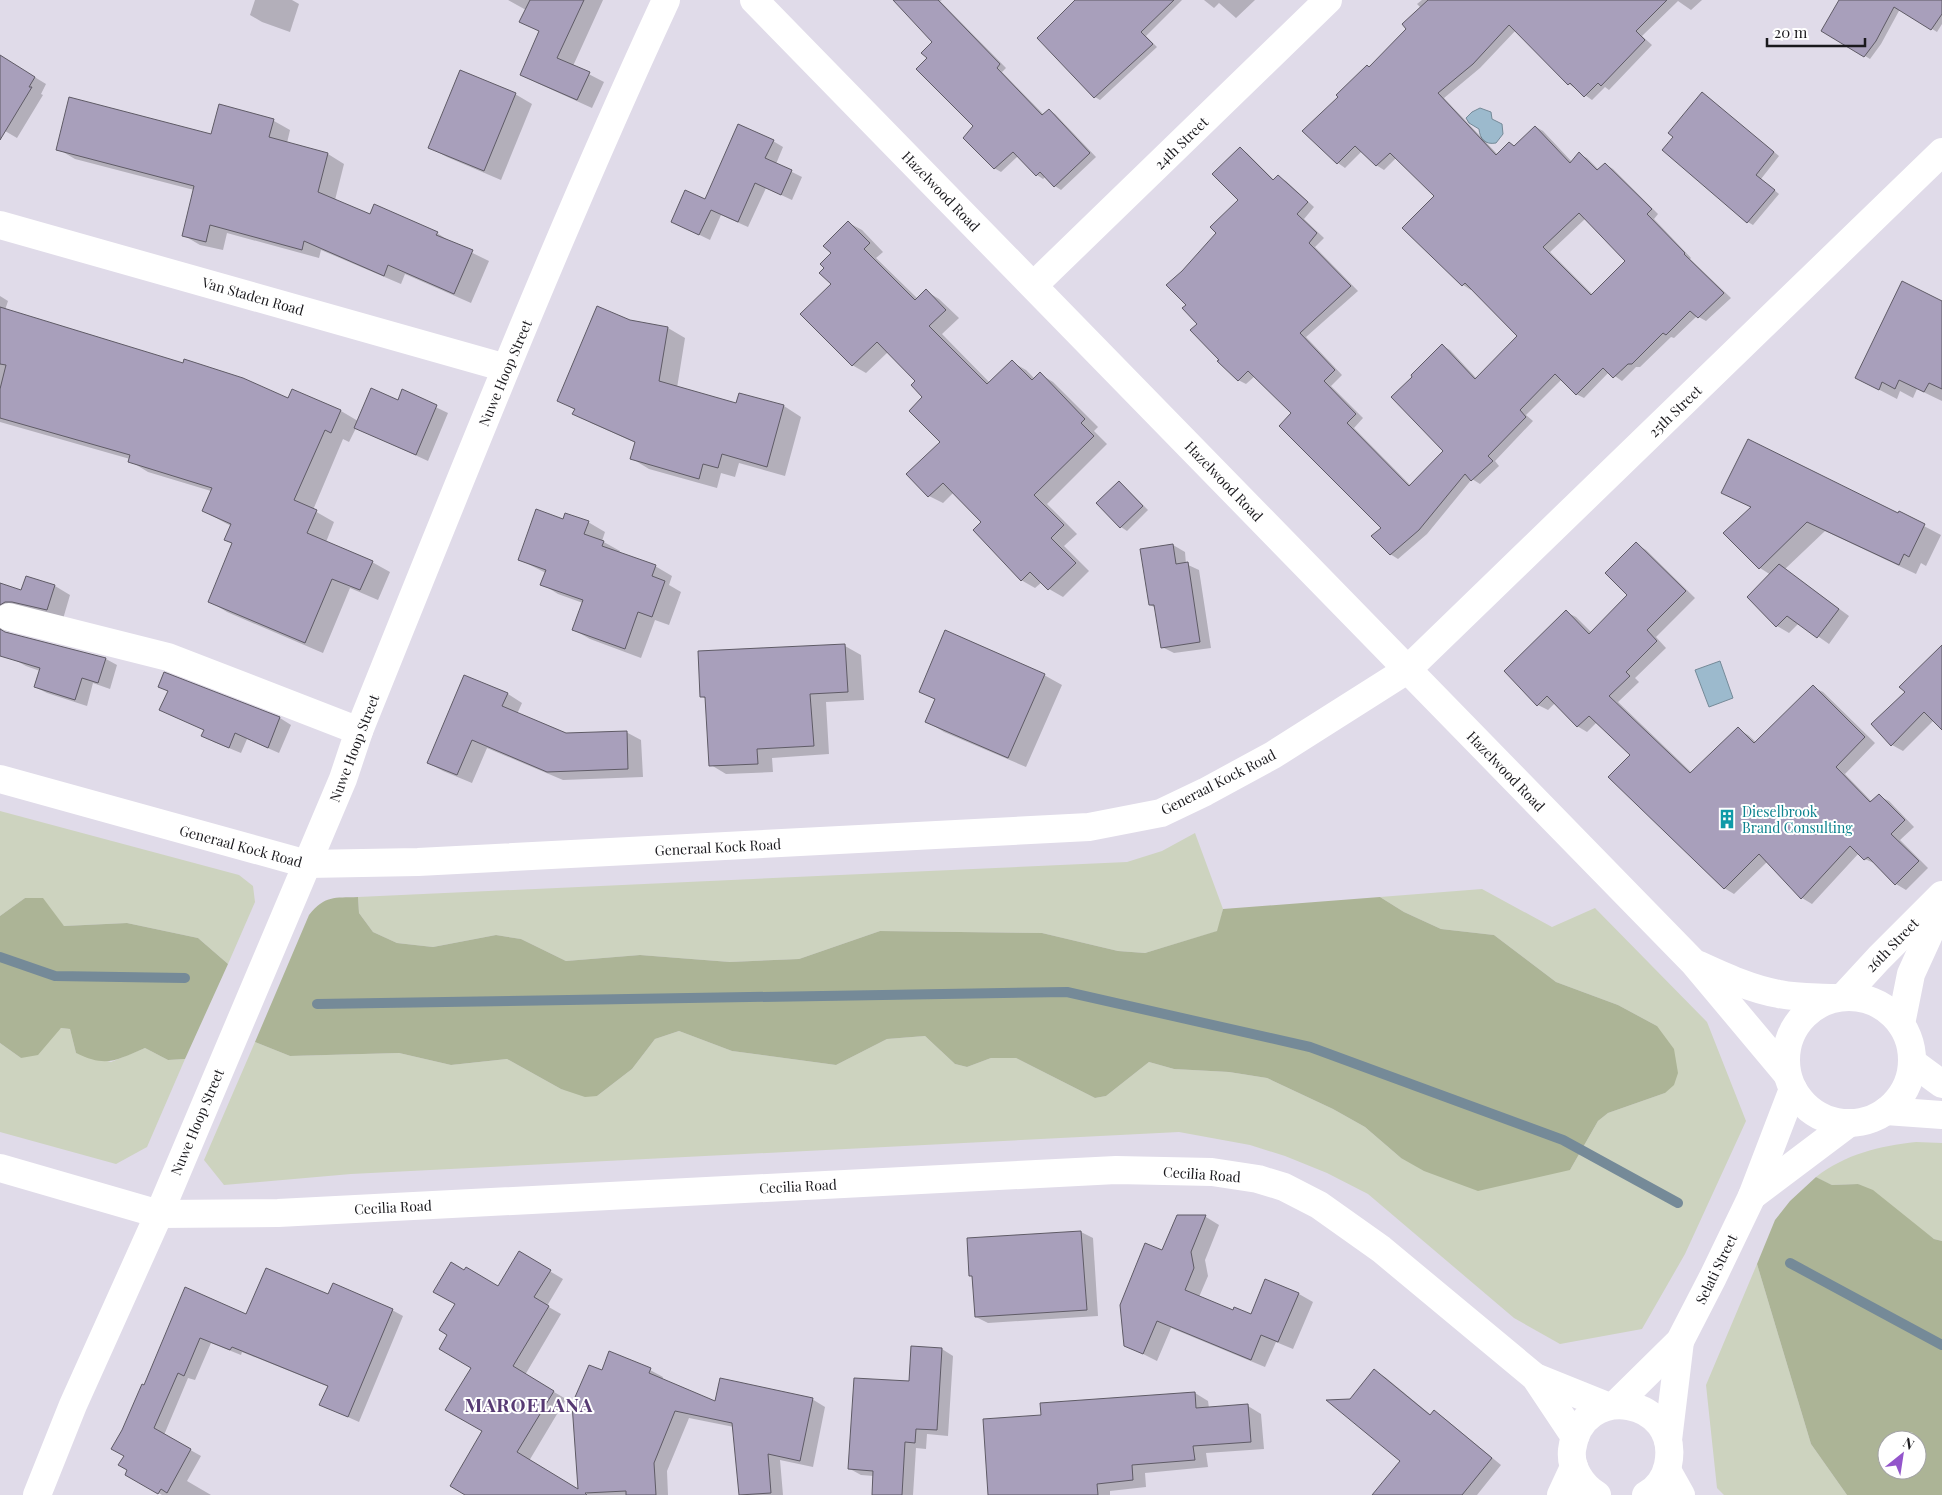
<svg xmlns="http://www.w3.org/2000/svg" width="1942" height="1495" viewBox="0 0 1942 1495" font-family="'Playfair Display',serif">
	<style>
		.green { fill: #cdd3bf }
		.forest { fill: #acb496; fill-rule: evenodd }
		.water { fill: #9cbacd; stroke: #758a98 }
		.shadow { fill: #0003; fill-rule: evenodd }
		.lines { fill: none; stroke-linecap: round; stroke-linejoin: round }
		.stream { stroke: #758a98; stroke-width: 10 }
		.building { fill: #a89fbb; stroke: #5f5b66; fill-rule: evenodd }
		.minor { stroke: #fff; stroke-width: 28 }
		.labels { text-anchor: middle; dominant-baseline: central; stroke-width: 4; stroke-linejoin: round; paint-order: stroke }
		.street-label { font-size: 14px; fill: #1a191d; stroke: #fff }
		.culture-label { font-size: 14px; fill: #0d838f; stroke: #fff; text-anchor: start }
		.district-label { font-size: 19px; font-weight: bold; letter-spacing: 1px; fill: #573a74; stroke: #fff }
	</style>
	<rect width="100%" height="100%" fill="#e0dbe9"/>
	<g class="green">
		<path d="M0,811L239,875L253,886L255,902L228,964L198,938L127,923L64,926L25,898L0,916Z"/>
		<path d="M1195,833L1223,909L1218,931L1145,953L1118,951L1042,933L880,931L799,959L730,962L640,955L566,961L521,939L496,935L433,947L397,943L373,932L359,913L358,897L1127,862L1162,851Z"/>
		<path d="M1482,889L1552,927L1595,908L1707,1022L1746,1121L1685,1254L1642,1329L1560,1344L1514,1318L1368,1194L1327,1173L1285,1156L1250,1145L1179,1132L351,1174L224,1185L204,1160L255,1042L290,1056L399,1053L451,1065L507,1059L561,1089L597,1096L632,1069L655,1039L679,1031L732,1051L836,1065L887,1039L925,1036L955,1064L967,1067L991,1058H1016L1095,1098L1106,1096L1149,1062L1174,1069L1229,1072L1267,1078L1333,1109L1365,1127L1401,1158L1570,1170L1598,1121L1608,1113L1665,1093L1657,1026L1618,1005L1556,982L1494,935L1441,929L1404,912L1380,897Z"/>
		<path d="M61,1028L70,1029L76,1053L111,1062L145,1048L168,1060L185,1059L147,1147L116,1164L0,1132V1043L21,1058Z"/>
		<path d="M1916,1142L1942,1143V1241L1934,1239L1858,1184L1832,1185L1816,1177C1846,1154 1879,1146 1916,1142Z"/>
		<path d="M1757,1264L1811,1444L1847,1495H1724L1717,1488L1706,1385Z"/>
	</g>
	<g class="forest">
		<path d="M358,897L359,913L373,932L397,943L433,947L496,935L521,939L566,961L640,955L730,962L799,959L880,931L1042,933L1118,951L1145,953L1217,931L1223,909L1380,897L1404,912L1441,929L1494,935L1556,982L1618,1005L1657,1026L1674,1049L1678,1073L1674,1085L1665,1093L1608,1113L1598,1121L1570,1170L1478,1191L1424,1171L1401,1158L1365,1127L1333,1109L1267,1078L1229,1072L1174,1069L1149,1062L1106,1096L1095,1098L1016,1058H991L967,1067L955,1064L925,1036L887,1039L836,1065L732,1051L679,1031L655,1039L632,1069L597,1096L585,1097L561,1089L507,1059L451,1065L399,1053L290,1056L255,1042L309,915C325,895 334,898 358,897Z"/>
		<path d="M25,898H43L64,926L127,923L198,938L228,964L185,1059L168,1060L145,1048C116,1060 107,1068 76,1053L70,1029L61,1028L38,1055L21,1058L0,1043V916Z"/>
		<path d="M1816,1177L1832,1185L1858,1184L1873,1190L1934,1239L1942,1241V1495H1847L1811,1444L1757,1264L1775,1220L1790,1201ZM1887,1440H1917V1470H1887Z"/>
	</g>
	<g class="water">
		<path d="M1480,108L1491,112L1492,119L1502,124L1503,134L1496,143C1485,145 1480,139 1479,129L1469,123L1466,118L1472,112Z"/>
		<path d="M1720,661L1733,698L1709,707L1695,670Z"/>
	</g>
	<g class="shadow">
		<path d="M255,0H292L299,4L290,32L262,22L250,15Z"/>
		<path d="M508,0H603L573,66L604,82L592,108L537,83L522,75L540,32L521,21L526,10Z"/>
		<path d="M895,0H942L940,1L1006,68L1002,72L1044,115L1049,110L1055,114L1096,157L1061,190L1055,186L1046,176L1043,179L1037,175L1018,156L1001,172L994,168L975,126L929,58L934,42Z"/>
		<path d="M1077,0H1182L1146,36L1157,47L1100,100L1095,97Z"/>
		<path d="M1204,0H1255L1236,18L1219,3L1214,8Z"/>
		<path d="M1422,0H1702L1691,10L1678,1L1642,36L1652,45L1609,90L1605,87L1592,100L1569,84L1516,30L1480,68L1444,98L1498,155L1509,143L1515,146L1536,127L1543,131L1572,162L1579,154L1587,158L1599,170L1605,164L1613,169L1658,214L1654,219L1691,258L1690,259L1731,298L1706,321L1697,316L1674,338L1671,337L1640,367H1636L1622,381L1609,372L1584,398L1576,394L1562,379L1526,415L1533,421L1495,461L1499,466L1480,484L1472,479L1427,534L1398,559L1390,554L1383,528L1293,413L1255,376L1246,384L1238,380L1220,360L1188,305L1183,272L1218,232L1240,200V148L1247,153L1274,180L1278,177L1286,181L1314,207L1304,219L1324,238L1315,247L1358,291L1306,337L1342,375L1331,386L1363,418L1354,428L1411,486L1445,451L1414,377L1443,346L1450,350L1477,379L1519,336L1472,288L1471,290L1463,285L1404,228L1436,196L1397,157L1384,170L1376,165L1362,151L1345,168L1338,163L1370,68L1408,29L1421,8L1417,4ZM1586,218L1627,261L1593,295L1550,252Z"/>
		<path d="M1840,0H1942V24L1937,32L1900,9L1881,44L1870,59L1823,30Z"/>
		<path d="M0,56L46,84L41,94L43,95L17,138L0,128Z"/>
		<path d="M515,94L532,104L501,180L447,157L429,147Z"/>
		<path d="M1702,94L1779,156L1761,179L1779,194L1753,225L1748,222L1674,137Z"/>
		<path d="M220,106L274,121L290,130L287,143L328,154L344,164L335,200L370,216L374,206L437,233L454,244L489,261L471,303L405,274L401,284L321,250L319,258L227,233L223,250L200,245L183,235L194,190L75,159L58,149L212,135Z"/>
		<path d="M773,141L783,147L776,164L802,177L792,200L766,188L748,227L721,215L710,240L673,222L706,201Z"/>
		<path d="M849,223L862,230L883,252L876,258L918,299L926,291L939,299L959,318L942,334L990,383L1012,362L1026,370L1035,379L1040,374L1053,382L1098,427L1094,431L1107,444L1047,504L1077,534L1064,546L1089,571L1063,597L1049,589L1042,582L1035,588L1021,580L983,522L954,492L943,503L929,496L941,442L916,381L888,352L866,373L852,365L832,284L826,268Z"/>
		<path d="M0,296L8,301L5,310L95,336L289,399L341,411L358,421L398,401L402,391L448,413L428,461L356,428L349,442L343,439L313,510L334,522L326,542L372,562L390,572L378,600L350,588L323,653L227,612L209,601L234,544L231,526L203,511L211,491L148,472L130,461V459L0,422Z"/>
		<path d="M1942,302V401L1917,389L1913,398L1900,391L1897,399L1874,387Z"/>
		<path d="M630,321L668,328L685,338L677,388L737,404L740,394L784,406L801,417L785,476L739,463L735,477L721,473L717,488L649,469L631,458L636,443L591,423L574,413L575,410L558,400Z"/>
		<path d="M1119,482L1124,486L1148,510L1127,531L1121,527L1098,503Z"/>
		<path d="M1723,492L1898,515L1899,513L1941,535L1926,566L1921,563L1916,574L1825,531L1785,569L1849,616L1829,644L1799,623L1789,633L1777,626L1748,597L1771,575L1760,568L1752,508Z"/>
		<path d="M566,515L588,522L605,532L602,541L620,551L619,553L655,566L672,576L669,585L681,592L669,625L655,620L641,658L590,639L574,630L583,603L558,594L542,584L546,573L520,560L564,521Z"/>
		<path d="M1636,544L1646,550L1695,598L1656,637L1666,648L1635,678L1639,682L1618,702L1692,773L1738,729L1748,735L1757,743L1813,687L1823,692L1875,743L1845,774L1872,802L1879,796L1889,801L1914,827L1900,840L1928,868L1906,890L1896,884L1876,864L1865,859L1859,853L1812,904L1802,898L1768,861L1734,894L1724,888L1631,755L1597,722L1587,732L1577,726L1555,703L1548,710L1538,705L1566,612L1576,617L1592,633L1629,595Z"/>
		<path d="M1173,545L1185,552L1186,564L1199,570L1211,648L1174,653L1162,647L1156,608L1150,605Z"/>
		<path d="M26,578L55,586L70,595L63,619L9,631L10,632L0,629V584L22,591Z"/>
		<path d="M845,646L861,655L864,700L826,702L829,754L772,758L773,772L726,774L711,765L706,699L701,696Z"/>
		<path d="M106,659L117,665L110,689L93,683L87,706L47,693L35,687L40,671L26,666L15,660Z"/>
		<path d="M1942,664V729L1934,720L1903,751L1892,745Z"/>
		<path d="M164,674L280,718L291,725L279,753L247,739L241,753L214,742L203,735L205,730L161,709L169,692L159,686Z"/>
		<path d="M1044,675L1062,685L1026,767L944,732L926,721L936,700L920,691Z"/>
		<path d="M465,676L508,694L522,703L517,714L566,734L626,732L641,740L643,777L563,780L487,748L472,783L443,771L428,763Z"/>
		<path d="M1177,1216L1206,1217L1219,1225L1205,1260L1208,1276L1199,1297L1233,1311L1252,1316L1299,1294L1313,1302L1293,1349L1276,1342L1265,1367L1171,1328L1157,1361L1125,1345Z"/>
		<path d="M1081,1232L1093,1238L1098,1316L988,1323L976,1317L968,1239Z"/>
		<path d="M519,1253L563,1279L547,1306L561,1314L525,1375L566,1399L529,1461L578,1495H467L484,1431L472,1367L498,1287Z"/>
		<path d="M186,1289L247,1315L329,1296L392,1310L403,1316L359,1422L321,1405L329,1387L242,1352L241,1355L211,1343L195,1380L188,1378L164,1435L201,1456L187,1481L211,1495H162L126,1474L129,1470L125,1456L145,1387Z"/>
		<path d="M942,1349L953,1356L948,1436L927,1434L926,1449L916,1448L913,1495H873L874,1476L861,1475L850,1469L910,1383Z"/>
		<path d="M650,1370L663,1377L662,1380L716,1403L812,1399L825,1407L813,1467L780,1460L783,1495H741L734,1427L689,1418L667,1471L668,1495H587L586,1472L603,1372Z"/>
		<path d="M1374,1371L1385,1377L1431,1415L1434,1412L1444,1418L1501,1465L1477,1495H1373L1402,1460L1350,1400Z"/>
		<path d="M1195,1393L1208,1401L1209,1408L1248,1406L1261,1414L1264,1449L1206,1453L1208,1467L1145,1473L1146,1487L1110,1491V1495H990L1043,1416Z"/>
	</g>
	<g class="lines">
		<g class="stream">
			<path d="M0,957L55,976L185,978"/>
			<path d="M317,1004L1067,992L1310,1047L1563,1140L1678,1203"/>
			<path d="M1790,1263L1942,1345"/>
		</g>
	</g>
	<g class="building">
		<path d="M530,0H584L557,58L590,72L577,100L520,75L539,31L519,22Z"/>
		<path d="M893,0H938L1000,64L997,68L1042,115L1049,109L1090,153L1054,187L1040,172L1036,176L1013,152L994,169L963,138L973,126L916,69L927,58L921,53L932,42Z"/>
		<path d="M1075,0H1174L1141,32L1153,44L1094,98L1037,38Z"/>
		<path d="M1428,0H1667L1636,31L1645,40L1601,86L1598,83L1584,97L1570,83L1568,85L1509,25L1473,64L1438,93L1496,155L1509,142L1514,146L1535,126L1570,163L1579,152L1597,170L1605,163L1652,209L1647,214L1685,253L1684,254L1724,293L1698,318L1690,311L1666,335L1663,333L1632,364H1628L1613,378L1603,368L1576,395L1555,374L1520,410L1526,417L1488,456L1493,461L1471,481L1465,474L1419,530L1390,555L1371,536L1381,528L1279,426L1291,413L1248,371L1238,381L1217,361L1219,360L1190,330L1197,324L1182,308L1186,305L1166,285L1182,271L1216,233L1210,227L1238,200L1212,174L1240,147L1273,180L1278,175L1308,202L1297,214L1317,233L1309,243L1351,286L1300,333L1335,370L1324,381L1356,414L1347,423L1409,486L1443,451L1391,397L1412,377L1411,375L1442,344L1475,379L1517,336L1465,283L1462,286L1402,228L1434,196L1390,153L1376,166L1355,146L1337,164L1302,131L1338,97L1336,95L1367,65L1369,67L1406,29L1402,24ZM1579,213L1625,261L1591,295L1543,247Z"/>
		<path d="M1839,0H1942V14L1931,30L1894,7L1876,41L1864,57L1821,31Z"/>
		<path d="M0,55L35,77L29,87H32L0,140Z"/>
		<path d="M460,70L516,93L484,171L428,148Z"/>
		<path d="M1702,92L1774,152L1756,175L1775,190L1747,223L1662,150L1673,137L1668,133Z"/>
		<path d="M69,97L211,134L219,104L274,119L269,137L328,153L318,192L370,214L374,204L438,232L436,235L473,250L454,294L388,265L384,276L304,241L302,250L210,225L206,242L182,236L194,186L56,150Z"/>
		<path d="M738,124L774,140L765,158L792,170L781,195L755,183L738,222L711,210L699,235L671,222L685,190L705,199Z"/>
		<path d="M848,221L870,243L864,249L915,300L926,289L946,310L929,326L987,384L1012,360L1032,380L1040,372L1085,419L1081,423L1094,436L1034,495L1064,525L1051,538L1076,563L1048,590L1030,572L1021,581L973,530L981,522L943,483L928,497L906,474L940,442L909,411L922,397L911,385L915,381L877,342L852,366L800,314L831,284L819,273L824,268L820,264L831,253L823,246Z"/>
		<path d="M1902,281L1942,301V389L1929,383L1924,392L1899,380L1895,389L1882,382L1879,390L1855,378Z"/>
		<path d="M597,306L630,320L668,327L659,381L736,403L739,393L784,405L767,467L722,454L718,468L703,464L699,479L630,459L635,442L572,414L575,409L557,401Z"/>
		<path d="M0,307L183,363L184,359L243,378L288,398L292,389L341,410L331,433L325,430L294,500L317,510L307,533L373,561L360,590L332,579L305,643L208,602L232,543L224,540L231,524L202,511L212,488L128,462L130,455L0,418V389L6,365L0,364Z"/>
		<path d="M371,388L398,400L402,389L437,405L416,455L354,428Z"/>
		<path d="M1748,439L1898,513L1899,511L1925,524L1909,557L1904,554L1899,565L1807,522L1759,569L1723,533L1751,507L1721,493Z"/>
		<path d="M1119,481L1143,506L1120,528L1096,503Z"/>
		<path d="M536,509L563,519L565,513L589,521L584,534L604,541L602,546L656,565L652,576L665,581L652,617L638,612L625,649L572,630L583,600L540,585L546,570L518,560Z"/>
		<path d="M1636,542L1686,591L1647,630L1657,641L1626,672L1630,676L1609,696L1690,773L1738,727L1754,743L1813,685L1865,737L1836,767L1870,802L1879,794L1905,820L1891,834L1919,861L1895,885L1868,857L1864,860L1850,846L1801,899L1759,854L1724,889L1608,777L1630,755L1589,716L1577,727L1547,696L1537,706L1504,671L1566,610L1589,634L1627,595L1605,573Z"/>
		<path d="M1173,544L1176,564L1188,562L1200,642L1161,648L1154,605H1149L1140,549Z"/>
		<path d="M1779,564L1839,609L1817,638L1787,616L1776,627L1747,597Z"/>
		<path d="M26,576L55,585L47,610L12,602H5L0,605V583L21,590Z"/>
		<path d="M0,629L5,632L106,658L98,683L82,678L75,700L34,687L40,668L0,656Z"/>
		<path d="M945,630L1045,674L1008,758L925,722L935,699L919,692Z"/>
		<path d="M845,644L848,692L810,694L814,746L757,749L758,764L709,766L705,697H700L698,651Z"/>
		<path d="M1942,645V730L1924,712L1891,746L1871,724L1905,692L1899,687Z"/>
		<path d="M164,672L280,717L268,748L235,733L229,748L201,736L204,730L159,710L168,691L158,687Z"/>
		<path d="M464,675L508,693L502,706L566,733L627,731L628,769L547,772L472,740L457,775L427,763Z"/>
		<path d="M1177,1215H1206L1191,1252L1194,1268L1185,1290L1233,1310L1234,1307L1251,1314L1265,1279L1299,1293L1278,1342L1261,1335L1251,1360L1157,1321L1143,1354L1124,1346L1120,1305L1145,1243L1162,1250Z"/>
		<path d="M1081,1231L1087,1310L975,1317L972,1276H969L967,1238Z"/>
		<path d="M519,1251L551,1270L534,1297L549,1306L513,1366L554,1391L517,1452L578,1489L572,1404L589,1365L602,1370L609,1351L651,1368L649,1373L715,1401L720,1378L813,1398L800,1461L768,1454L771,1493L739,1495L732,1423L675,1411L654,1463L656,1495H626V1491L585,1493L587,1495H465L450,1486L482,1431L445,1410L471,1368L439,1349L447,1335L439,1330L455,1304L433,1292L451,1262L464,1270L466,1267L498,1286Z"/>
		<path d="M266,1268L328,1294L333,1283L393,1309L348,1417L319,1405L328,1386L232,1347L230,1350L200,1338L184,1376L178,1373L154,1428L191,1449L167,1493L161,1489L158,1494L125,1475L127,1470L118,1465L124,1456L111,1449L122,1430L142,1384L144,1385L185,1287L246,1314Z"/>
		<path d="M911,1346L942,1348L937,1430L916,1429L915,1443L905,1442L902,1495H872L873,1471L848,1469L854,1378L909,1381Z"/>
		<path d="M1374,1369L1430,1415L1434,1410L1492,1458L1462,1495H1372L1400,1461L1326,1400L1350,1399Z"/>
		<path d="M1195,1392L1196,1408L1248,1404L1251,1442L1193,1446L1195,1460L1132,1465L1133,1480L1097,1484L1098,1495H988L983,1419L1041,1415L1040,1403Z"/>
	</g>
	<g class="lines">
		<g class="minor">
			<path d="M754,0L1694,963L1787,1074"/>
			<path d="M0,225L506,368"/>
			<path d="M1034,285L1328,0"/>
			<path d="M9,617L168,657L359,731"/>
			<path d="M0,779L307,864L418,862L1089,827L1161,813L1205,792L1273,755L1407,670L1942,152"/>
			<path d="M1699,965C1725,977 1751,989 1779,994C1797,998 1815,997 1833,998"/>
			<path d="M1843,997L1879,958L1942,895"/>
			<circle cx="1849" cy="1060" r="63"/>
			<path d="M1901,1024L1911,974L1942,906"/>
			<path d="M1912,1062L1942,1084"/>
			<path d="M1886,1111L1942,1115"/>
			<path d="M0,1168L159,1214L278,1213L1116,1170L1212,1172L1258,1179L1284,1187L1319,1205L1381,1249L1535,1377L1575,1437"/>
			<path d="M1752,1196L1849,1123"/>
			<path d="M1535,1377L1607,1406"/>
			<path d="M1615,1405L1680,1341L1713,1277L1752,1196L1793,1089"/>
			<path d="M1668,1440L1680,1341"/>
			<path d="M1667,1470L1681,1495"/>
			<path d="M37,1495L73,1405L159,1214L343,779L359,731C458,486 555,240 666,0"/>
			<path d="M1561,1495L1574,1467"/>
			<path d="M1597,1495C1582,1486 1570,1468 1572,1450C1581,1380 1682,1398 1668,1465C1665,1478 1657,1489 1646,1495"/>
		</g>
	</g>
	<defs>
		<symbol id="building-bare" viewBox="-9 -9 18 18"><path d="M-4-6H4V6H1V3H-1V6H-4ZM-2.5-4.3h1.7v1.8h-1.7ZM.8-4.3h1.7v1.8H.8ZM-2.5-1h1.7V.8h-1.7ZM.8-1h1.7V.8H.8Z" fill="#0f9aa8" stroke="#fff" stroke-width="2.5" paint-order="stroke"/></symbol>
	</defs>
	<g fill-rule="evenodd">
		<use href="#building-bare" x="1713" y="805" width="28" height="28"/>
	</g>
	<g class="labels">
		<g class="street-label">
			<text transform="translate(1181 143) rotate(-44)">24th Street</text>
			<text transform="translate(941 191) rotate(46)">Hazelwood Road</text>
			<text transform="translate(253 296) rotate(16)">Van Staden Road</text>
			<text transform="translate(505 373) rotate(-67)">Nuwe Hoop Street</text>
			<text transform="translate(1675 411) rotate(-44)">25th Street</text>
			<text transform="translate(1224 481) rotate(46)">Hazelwood Road</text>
			<text transform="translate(354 748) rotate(-69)">Nuwe Hoop Street</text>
			<text transform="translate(1506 771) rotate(46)">Hazelwood Road</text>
			<text transform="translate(1218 782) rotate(-27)">Generaal Kock Road</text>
			<text transform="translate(241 846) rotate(15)">Generaal Kock Road</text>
			<text transform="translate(718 847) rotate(-3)">Generaal Kock Road</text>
			<text transform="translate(1892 945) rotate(-46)">26th Street</text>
			<text transform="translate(197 1122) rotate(-67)">Nuwe Hoop Street</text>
			<text transform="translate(1202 1174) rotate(4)">Cecilia Road</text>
			<text transform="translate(798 1186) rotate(-3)">Cecilia Road</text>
			<text transform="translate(393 1207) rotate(-3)">Cecilia Road</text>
			<text transform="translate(1716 1269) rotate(-64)">Selati Street</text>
		</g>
		<g class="culture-label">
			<text x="1742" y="811">Dieselbrook<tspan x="1742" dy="16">Brand Consulting</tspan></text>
		</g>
		<g class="district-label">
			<text x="529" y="1404">MAROELANA</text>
		</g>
	</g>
	<g transform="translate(1902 1455) rotate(30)"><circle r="24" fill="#ffffff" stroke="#a3a3a5"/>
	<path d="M0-4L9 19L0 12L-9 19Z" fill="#9355cb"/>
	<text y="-8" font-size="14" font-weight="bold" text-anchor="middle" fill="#1a191d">N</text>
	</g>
	<path d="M1767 38v8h98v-8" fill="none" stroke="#1a191d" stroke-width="2.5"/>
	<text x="1774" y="38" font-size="15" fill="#1a191d" stroke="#ffffff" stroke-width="4" paint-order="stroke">20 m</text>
</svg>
